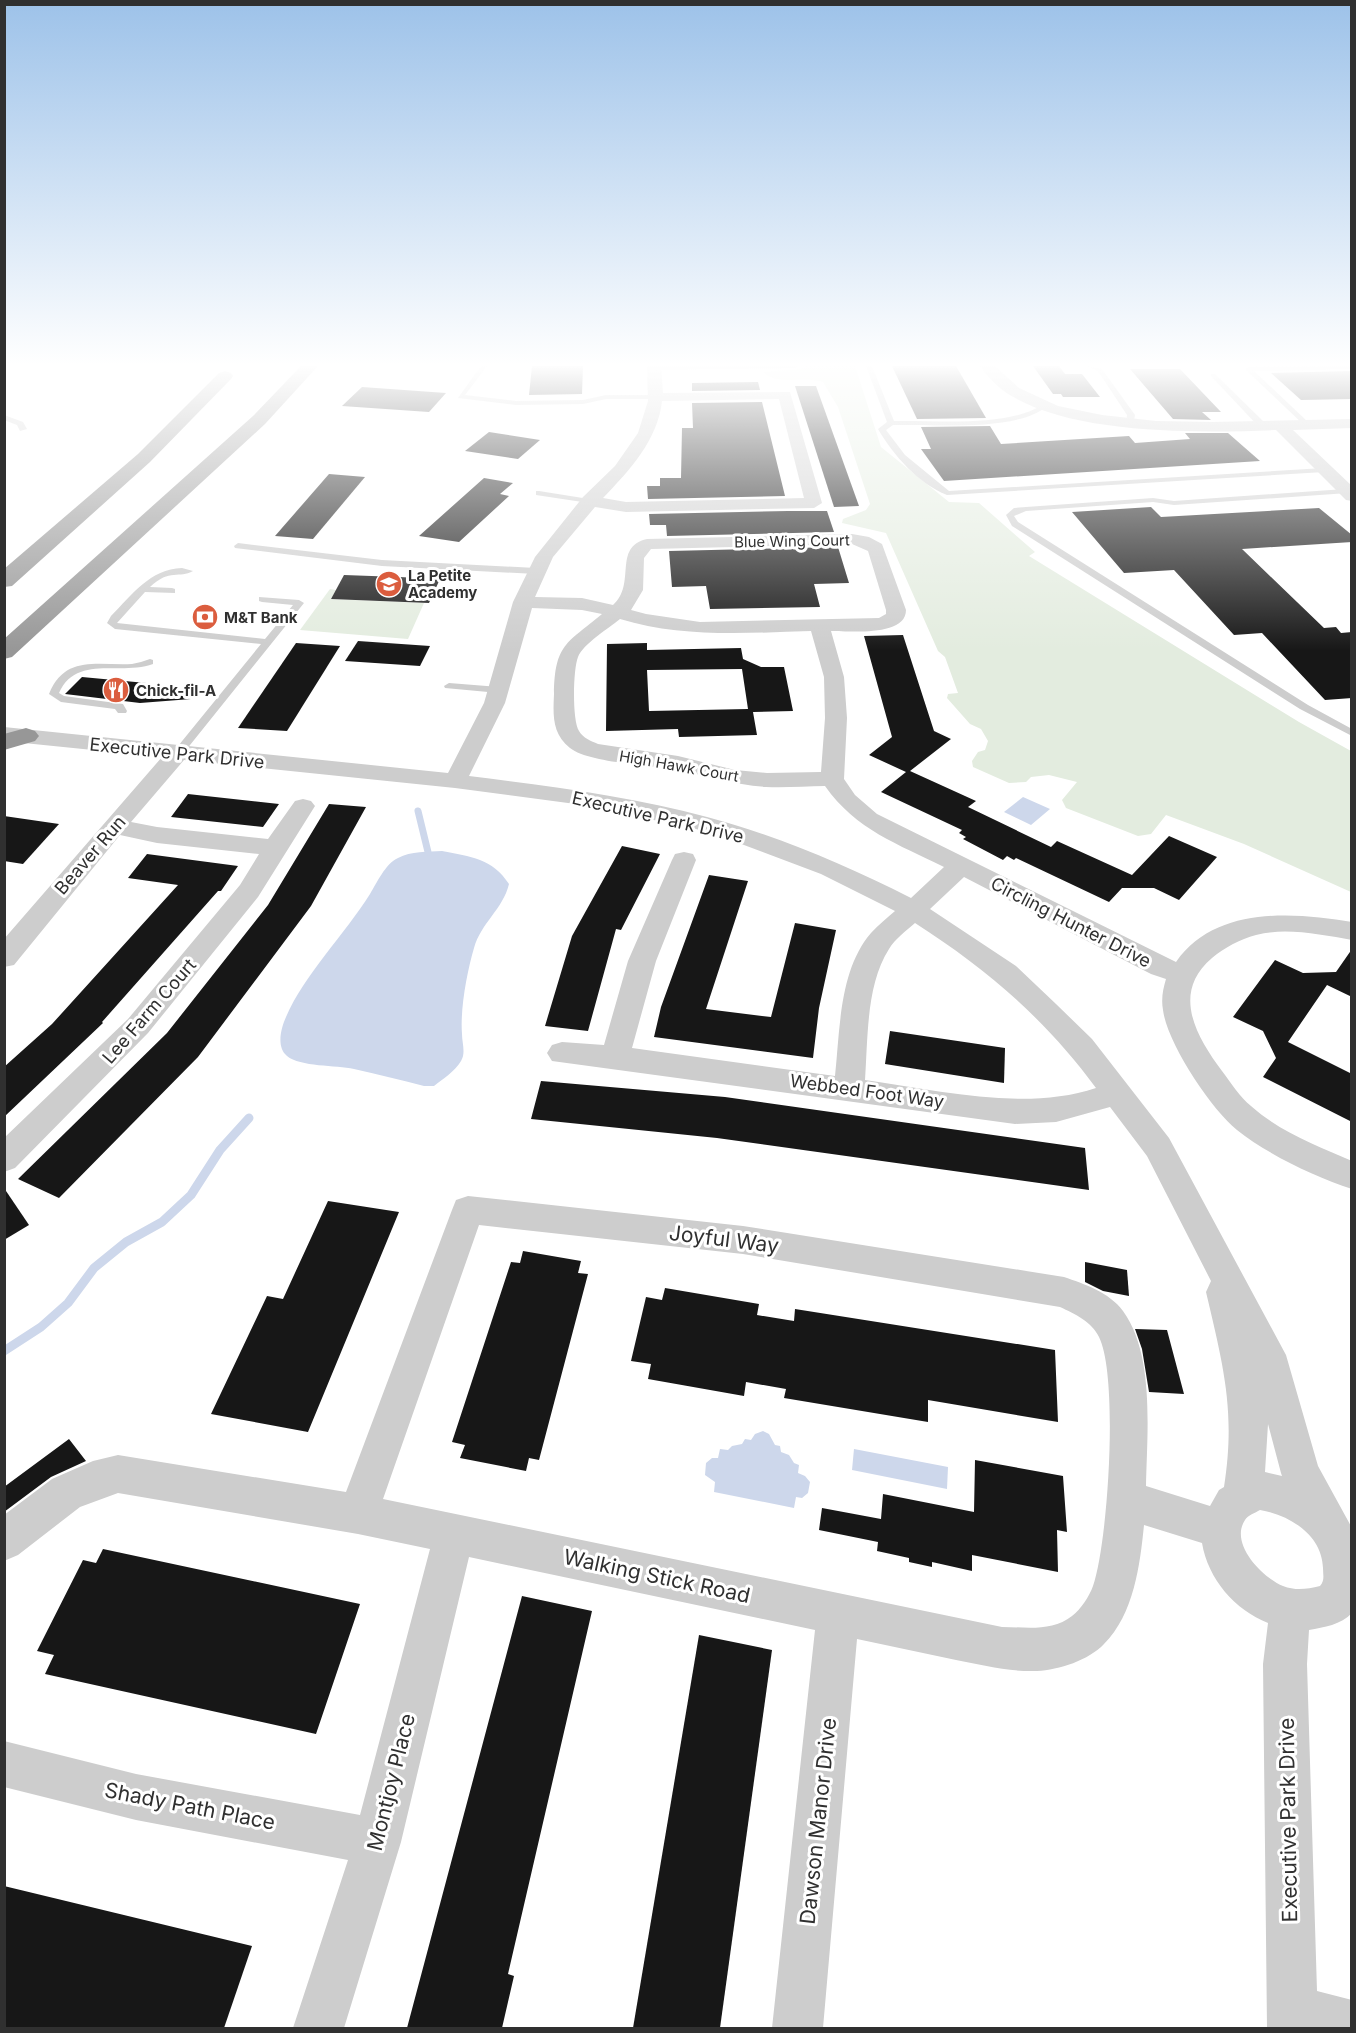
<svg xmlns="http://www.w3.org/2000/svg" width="1356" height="2033" viewBox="0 0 1356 2033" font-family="Inter,sans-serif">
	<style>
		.green { fill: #e3ecdf }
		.water { fill: #cdd7eb }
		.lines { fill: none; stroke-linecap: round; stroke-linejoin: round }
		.stream-far1 { stroke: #cdd7eb; stroke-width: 7 }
		.stream { stroke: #cdd7eb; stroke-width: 9 }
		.building { fill: #171717; fill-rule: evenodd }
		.service { fill: #cdcdcd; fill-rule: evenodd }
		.minor { fill: #cdcdcd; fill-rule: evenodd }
		.motorway { fill: #979797; fill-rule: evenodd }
		.labels { text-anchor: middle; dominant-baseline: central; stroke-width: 6; stroke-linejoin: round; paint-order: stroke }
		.far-street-label { font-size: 15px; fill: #303030; stroke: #fff }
		.far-poi-label { font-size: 15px; font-weight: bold; fill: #303030; stroke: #fff; text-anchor: start }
		.street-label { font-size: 18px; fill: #303030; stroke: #fff }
		.near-street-label { font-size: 21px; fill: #303030; stroke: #fff }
	</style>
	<rect width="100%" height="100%" fill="#fff"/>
	<g class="green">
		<path d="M806,366H855L881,447L949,502L979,503L1035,552L1029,556L1299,722L1351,751V892L1244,844L1166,815L1151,834L1138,836L1066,808L1062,800L1077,782L1049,775L1031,777L1026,782L1009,783L973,767L972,761L978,752L985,750L988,741L981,729L970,724L947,698L948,694L958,693L945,657L938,651L886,533L842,523L843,519L866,510L870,504L838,407L823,382C805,376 777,386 763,372L800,369Z"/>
		<path d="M330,589L336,590L331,599L424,603L408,639L300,630Z"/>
	</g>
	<g class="water">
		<path d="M1023,797L1050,809L1031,825L1004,812Z"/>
		<path d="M442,851C471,857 492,858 509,884C503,909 481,923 474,948C467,972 460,1009 462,1034C462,1043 466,1053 461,1061C455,1071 443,1079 434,1086H424C401,1080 377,1074 354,1069C336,1065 300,1067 287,1056C276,1047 281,1028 286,1017C304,975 345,934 370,894C377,883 385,864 398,858C411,851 428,852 442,851Z"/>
		<path d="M763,1431L769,1434L775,1445L780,1446L781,1452L789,1455L794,1463L799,1465L798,1473L805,1476L810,1482L808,1493L802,1498L796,1497L794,1508L714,1492L715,1482L705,1475L706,1463L712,1458H718L720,1449L728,1450L732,1446L742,1444L745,1439L751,1440L755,1434Z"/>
		<path d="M854,1449L948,1467L947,1489L852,1470Z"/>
	</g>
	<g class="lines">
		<path class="stream-far1" d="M418,811L428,852"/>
		<path class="stream" d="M4,1351L41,1327L68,1303L94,1268L126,1242L162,1222L191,1195L220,1150L249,1118"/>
	</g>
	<g class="building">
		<path d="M532,366H583L582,394L529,395Z"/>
		<path d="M892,366H956L986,418L917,419Z"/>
		<path d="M1033,366H1059L1065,374H1082L1100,397H1063L1061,394H1053Z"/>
		<path d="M1130,369H1180L1221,412H1202L1211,420L1173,419Z"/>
		<path d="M1352,371V399L1301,400L1271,373Z"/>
		<path d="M758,382L760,390L692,391V383Z"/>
		<path d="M795,386H816L859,506L834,507Z"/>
		<path d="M362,387L446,393L429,412L342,406Z"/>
		<path d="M762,402L785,496L648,499L647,486H660V478H681L682,428H693L692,403Z"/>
		<path d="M990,426L1001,444L1129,436L1135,443L1190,439L1185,433H1228L1260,461L944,481L921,449H931L921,427Z"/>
		<path d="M489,432L540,440L518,459L465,451Z"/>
		<path d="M329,474L365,477L313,539L275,536Z"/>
		<path d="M484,478L513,483L500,494L509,496L459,542L419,536Z"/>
		<path d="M1151,507L1161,517L1319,508L1352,535V542L1242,549L1324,628L1336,627L1341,633L1352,632V698L1325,700L1262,633L1234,635L1174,570L1124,573L1072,512Z"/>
		<path d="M788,511H827L834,532L667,536L666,525H650L649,514Z"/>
		<path d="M838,547L849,583L814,584L820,607L710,609L706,586L672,587L669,551Z"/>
		<path d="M344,575L399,577L440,579L429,603L331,599Z"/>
		<path d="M903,635L934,731L951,739L910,771L976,801L968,807L1051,847L1057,841L1132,875L1169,836L1217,857L1179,900L1154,888H1122L1109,902L1016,858L1014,860L1007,856L1003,860L963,839L966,837L959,833L962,830L881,792L906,772L869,755L892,737L864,636Z"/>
		<path d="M358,641L430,646L420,666L345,661Z"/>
		<path d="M296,643L340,646L287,731L238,728Z"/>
		<path d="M647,643V650L741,648L743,659L761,667H784L793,711L753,712L757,735L679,737L678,729L606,731L607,644ZM742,669L748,709L649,711L647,670Z"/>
		<path d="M82,677L146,683L191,699L140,703L65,694Z"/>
		<path d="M188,794L206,796L279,804L263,827L171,817Z"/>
		<path d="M329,804L366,807L311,906L198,1057L59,1198L18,1179L167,1033L268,905Z"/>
		<path d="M4,816L59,824L23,864L4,861Z"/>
		<path d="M622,846L660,854L621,930L616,929L588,1031L545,1026L572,936Z"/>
		<path d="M147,854L238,866L221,891H218L102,1022L103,1023L4,1117V1067L52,1024L178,885L128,878Z"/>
		<path d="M709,875L748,881L706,1009L771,1017L795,923L836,930L819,1008L813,1058L654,1037L661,1007Z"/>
		<path d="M1352,949V997L1327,985L1288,1042L1352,1074V1122L1263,1077L1276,1058L1263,1031L1233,1017L1275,960L1303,973L1336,972Z"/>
		<path d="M890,1031L1005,1048L1004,1083L885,1064Z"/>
		<path d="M541,1081L725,1097L1085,1148L1089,1190L717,1138L531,1119Z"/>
		<path d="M4,1188L29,1225L4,1240Z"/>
		<path d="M328,1201L399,1212L308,1432L211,1414L267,1296L283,1299Z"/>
		<path d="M523,1251L581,1261L578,1273L588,1274L539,1460L529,1458L526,1471L460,1458L465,1445L452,1442L511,1262L520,1263Z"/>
		<path d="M1085,1262L1127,1270L1129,1296L1103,1291L1085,1282Z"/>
		<path d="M665,1288L759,1304L757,1315L794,1321L795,1309L1055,1350L1058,1422L928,1400V1422L784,1398L786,1389L746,1382L744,1396L648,1379L651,1364L631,1361L646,1297L662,1300Z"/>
		<path d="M1135,1329L1167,1330L1184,1394L1149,1392L1142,1349Z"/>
		<path d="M69,1439L86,1461L51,1477L4,1512V1487Z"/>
		<path d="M975,1460L1063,1476L1067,1532L1057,1530L1058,1572L972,1555V1571L932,1562V1567L909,1562V1558L877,1551L878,1542L819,1530L822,1508L881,1519L883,1494L974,1512Z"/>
		<path d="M103,1549L360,1604L316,1734L45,1674L54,1655L37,1651L83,1560L96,1563Z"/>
		<path d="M522,1596L592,1611L508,1974L514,1976L502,2028H407Z"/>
		<path d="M699,1635L772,1650L720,2028H633Z"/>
		<path d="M4,1886L252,1946L224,2028H4Z"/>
	</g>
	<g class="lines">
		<g class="service">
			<path d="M481,366H487L465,395L516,401L583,400L606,395H655L658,397L655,399H606L583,404L516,405L458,398Z"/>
			<path d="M798,366L795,368L655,370L652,368L662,366Z"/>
			<path d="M866,366H872L894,421C937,420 1006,428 1042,405L1047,406C1018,432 933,424 893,425L886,430L905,455L949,491L1324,468L1328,470L1324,472L947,495C919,484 893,455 878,429L887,422Z"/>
			<path d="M1087,366L1102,369L1135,415L1133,426L1126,424L1127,415L1098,371Z"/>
			<path d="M1352,366V369L1254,371L1308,422V426H1305L1245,369L1248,367Z"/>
			<path d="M1211,374H1215L1265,423V427H1259L1211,376Z"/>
			<path d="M4,415L23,422L27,429L20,431L17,425L4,420Z"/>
			<path d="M1345,489L1349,491L1348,493L1174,505L1153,502L1026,511L1014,516L1018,522L1308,705L1352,729V736L1300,709L1012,526L1006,515L1014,508L1026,507L1153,498L1174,501Z"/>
			<path d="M539,491L589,499L593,501L589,503L536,495V491Z"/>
			<path d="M238,543L382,560L536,568L540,571L536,574L382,566L235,548L234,546Z"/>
			<path d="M182,568L193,571C179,579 170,568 150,587L172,588L175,589V593L145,592L117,623L265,639L293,605L262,602L259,601V597L299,600L304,603L182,755L178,756L173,753L174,751L261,644L115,629L107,623L111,616C132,595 150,569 182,568Z"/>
			<path d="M150,659L153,660V664C121,676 76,654 59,693L64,696L123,704L127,711L126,713H118L115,709L61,702L49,694C65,654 99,666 132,664C138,663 144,661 150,659Z"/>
			<path d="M449,683L499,687L504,690L499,693L445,688L444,686Z"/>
		</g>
		<g class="minor">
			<path d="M647,366H661L663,393L790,392L822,503L814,508L626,512L595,507L553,557L535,597L582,598L613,605C637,584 612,547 647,539L852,534L869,537L882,544L906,610C906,637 849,631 831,631L844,677L847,718L844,779L855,795L877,814L1176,962C1215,906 1293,912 1352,922V940C1322,935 1286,927 1256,935C1240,939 1224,948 1212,958C1171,993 1196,1036 1222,1071C1231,1083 1240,1097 1251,1106C1280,1132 1317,1146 1352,1161V1189C1315,1177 1267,1154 1237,1130C1211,1109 1167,1043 1163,1010C1161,999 1163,989 1166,979L1151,974L964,877L930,909L1016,966L1056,1004L1092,1039L1169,1138L1286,1355L1318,1466L1352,1528V1613C1341,1625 1324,1627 1309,1630L1307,1664L1317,1991L1352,2000V2028H1267L1263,1664L1268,1623C1235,1610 1208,1579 1202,1543L1144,1525C1140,1565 1134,1614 1104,1644C1089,1660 1059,1670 1037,1671C1009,1672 982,1665 956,1660C923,1653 890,1646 857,1639L823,2028H772L815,1630L469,1557L401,1842L344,2028H293L348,1860L136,1820L4,1787V1741L136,1774L360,1815L430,1549L358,1534L118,1493L80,1507L18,1555L4,1561V1515L52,1479L93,1461L118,1455L346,1492L452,1210L456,1200L468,1196L743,1226L1064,1277C1084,1284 1109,1292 1123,1311C1155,1355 1147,1433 1146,1486L1210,1506L1219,1490L1224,1487C1236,1411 1223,1365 1206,1292L1211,1281L1147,1156L1110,1107L1056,1122L1015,1124L552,1061L547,1053L552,1045L562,1042L604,1045L628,961L672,860L675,854L684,852L693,854L696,860L656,961L632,1048L835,1076C840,1030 839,970 871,933C878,925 887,918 895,911L821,874L736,842L696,829L583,805L455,788L184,760L131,822L157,827L268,839L295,801L303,799L311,801L315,806L258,897L148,1033L15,1168L4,1172V1138L128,1019L240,885L259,854L157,843L120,835L14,965L4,967V939L162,757L4,741V727L448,773L484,703L513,602L535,557L583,497L615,466L638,433L648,401ZM779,399L804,498L626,502L603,498C629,471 658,440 662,401ZM852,544L868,551L886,610V614L879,618L700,622L646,614L631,610L643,590L644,558L651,549ZM532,608L582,610L602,614C566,644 555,644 554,694C553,715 552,734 570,748C589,763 651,765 677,770C707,775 735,785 766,787C786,788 806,786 825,786C856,830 898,844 944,867L911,898C845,865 778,836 707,817C630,796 549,786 469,776L505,703ZM620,619C682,638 746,633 811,631L824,677L825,718L821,772L767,773L735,770L678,756L598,744C591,741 583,738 579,731C572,720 573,669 578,657C583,644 609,628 620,619ZM915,923C987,969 1045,1019 1096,1088C1024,1112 939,1090 865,1080C868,1038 866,985 889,949C895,939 906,931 915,923ZM479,1225L743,1254L1060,1307C1075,1314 1092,1322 1099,1337C1119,1377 1108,1543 1093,1586C1089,1597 1081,1609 1072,1616C1052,1632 1026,1627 1002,1627L383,1499ZM1268,1424L1281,1473L1282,1476L1265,1472ZM1260,1510C1290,1515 1322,1535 1323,1568C1323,1575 1325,1580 1320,1586C1307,1589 1296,1591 1283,1586C1263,1578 1229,1544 1245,1520C1248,1515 1255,1513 1260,1510Z"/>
			<path d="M980,366H995L1019,388L1058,406L1102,415L1156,421L1212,422L1352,419V428L1293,430L1352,486V501L1346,500L1276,430C1201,433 1074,435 1010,395C999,389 987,376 980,366Z"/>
		</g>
		<g class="motorway">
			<path d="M301,366H318L265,424L12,657L4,659V639L253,416Z"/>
			<path d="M225,371L231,373L233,376L231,379L150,462L12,586L4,587V569L138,454L219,373Z"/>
			<path d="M26,728L35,731L39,736L35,741L4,750V734Z"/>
		</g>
	</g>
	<linearGradient id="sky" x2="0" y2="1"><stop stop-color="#9dc2e9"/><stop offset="0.56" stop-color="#fff"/><stop offset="1" stop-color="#fff" stop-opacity="0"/></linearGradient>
	<rect width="1356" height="651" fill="url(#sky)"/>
	<defs>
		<symbol id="school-disc" viewBox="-11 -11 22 22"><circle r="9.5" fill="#db5d3e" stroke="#fff"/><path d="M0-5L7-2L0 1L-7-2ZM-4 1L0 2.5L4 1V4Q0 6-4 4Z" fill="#fff"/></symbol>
		<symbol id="bank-disc" viewBox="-11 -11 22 22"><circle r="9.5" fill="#db5d3e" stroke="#fff"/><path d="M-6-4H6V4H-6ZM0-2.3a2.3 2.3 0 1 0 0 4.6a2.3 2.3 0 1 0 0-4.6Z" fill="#fff"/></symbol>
		<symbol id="restaurant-disc" viewBox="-11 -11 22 22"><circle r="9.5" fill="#db5d3e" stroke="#fff"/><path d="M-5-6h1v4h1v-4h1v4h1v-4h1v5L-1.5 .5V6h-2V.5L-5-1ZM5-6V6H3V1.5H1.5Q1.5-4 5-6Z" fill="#fff"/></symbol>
	</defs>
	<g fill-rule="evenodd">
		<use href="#school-disc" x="374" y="569" width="30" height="30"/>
		<use href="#bank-disc" x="190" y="602" width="30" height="30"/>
		<use href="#restaurant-disc" x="101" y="675" width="30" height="30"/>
	</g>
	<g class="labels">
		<g class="far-street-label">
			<text transform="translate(792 541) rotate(-1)">Blue Wing Court</text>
			<text transform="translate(679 766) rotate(10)">High Hawk Court</text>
		</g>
		<g class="far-poi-label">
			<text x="408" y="575">La Petite<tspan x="408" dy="17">Academy</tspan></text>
			<text x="224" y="617">M&amp;T Bank</text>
			<text x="136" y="690">Chick-fil-A</text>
		</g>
		<g class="street-label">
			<text transform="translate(177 753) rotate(6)">Executive Park Drive</text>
			<text transform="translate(658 817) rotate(13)">Executive Park Drive</text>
			<text transform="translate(90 855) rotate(-49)">Beaver Run</text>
			<text transform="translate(1071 922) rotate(27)">Circling Hunter Drive</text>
			<text transform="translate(149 1011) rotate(-49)">Lee Farm Court</text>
			<text transform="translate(867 1091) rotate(8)">Webbed Foot Way</text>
		</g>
		<g class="near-street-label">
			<text transform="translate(724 1239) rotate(7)">Joyful Way</text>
			<text transform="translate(657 1576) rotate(12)">Walking Stick Road</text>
			<text transform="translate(391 1782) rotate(-76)">Montjoy Place</text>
			<text transform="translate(190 1806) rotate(11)">Shady Path Place</text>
			<text transform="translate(1288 1820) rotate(-91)">Executive Park Drive</text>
			<text transform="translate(818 1821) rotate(-84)">Dawson Manor Drive</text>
		</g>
	</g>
	<rect width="1356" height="2033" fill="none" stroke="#303030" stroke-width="12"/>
</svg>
